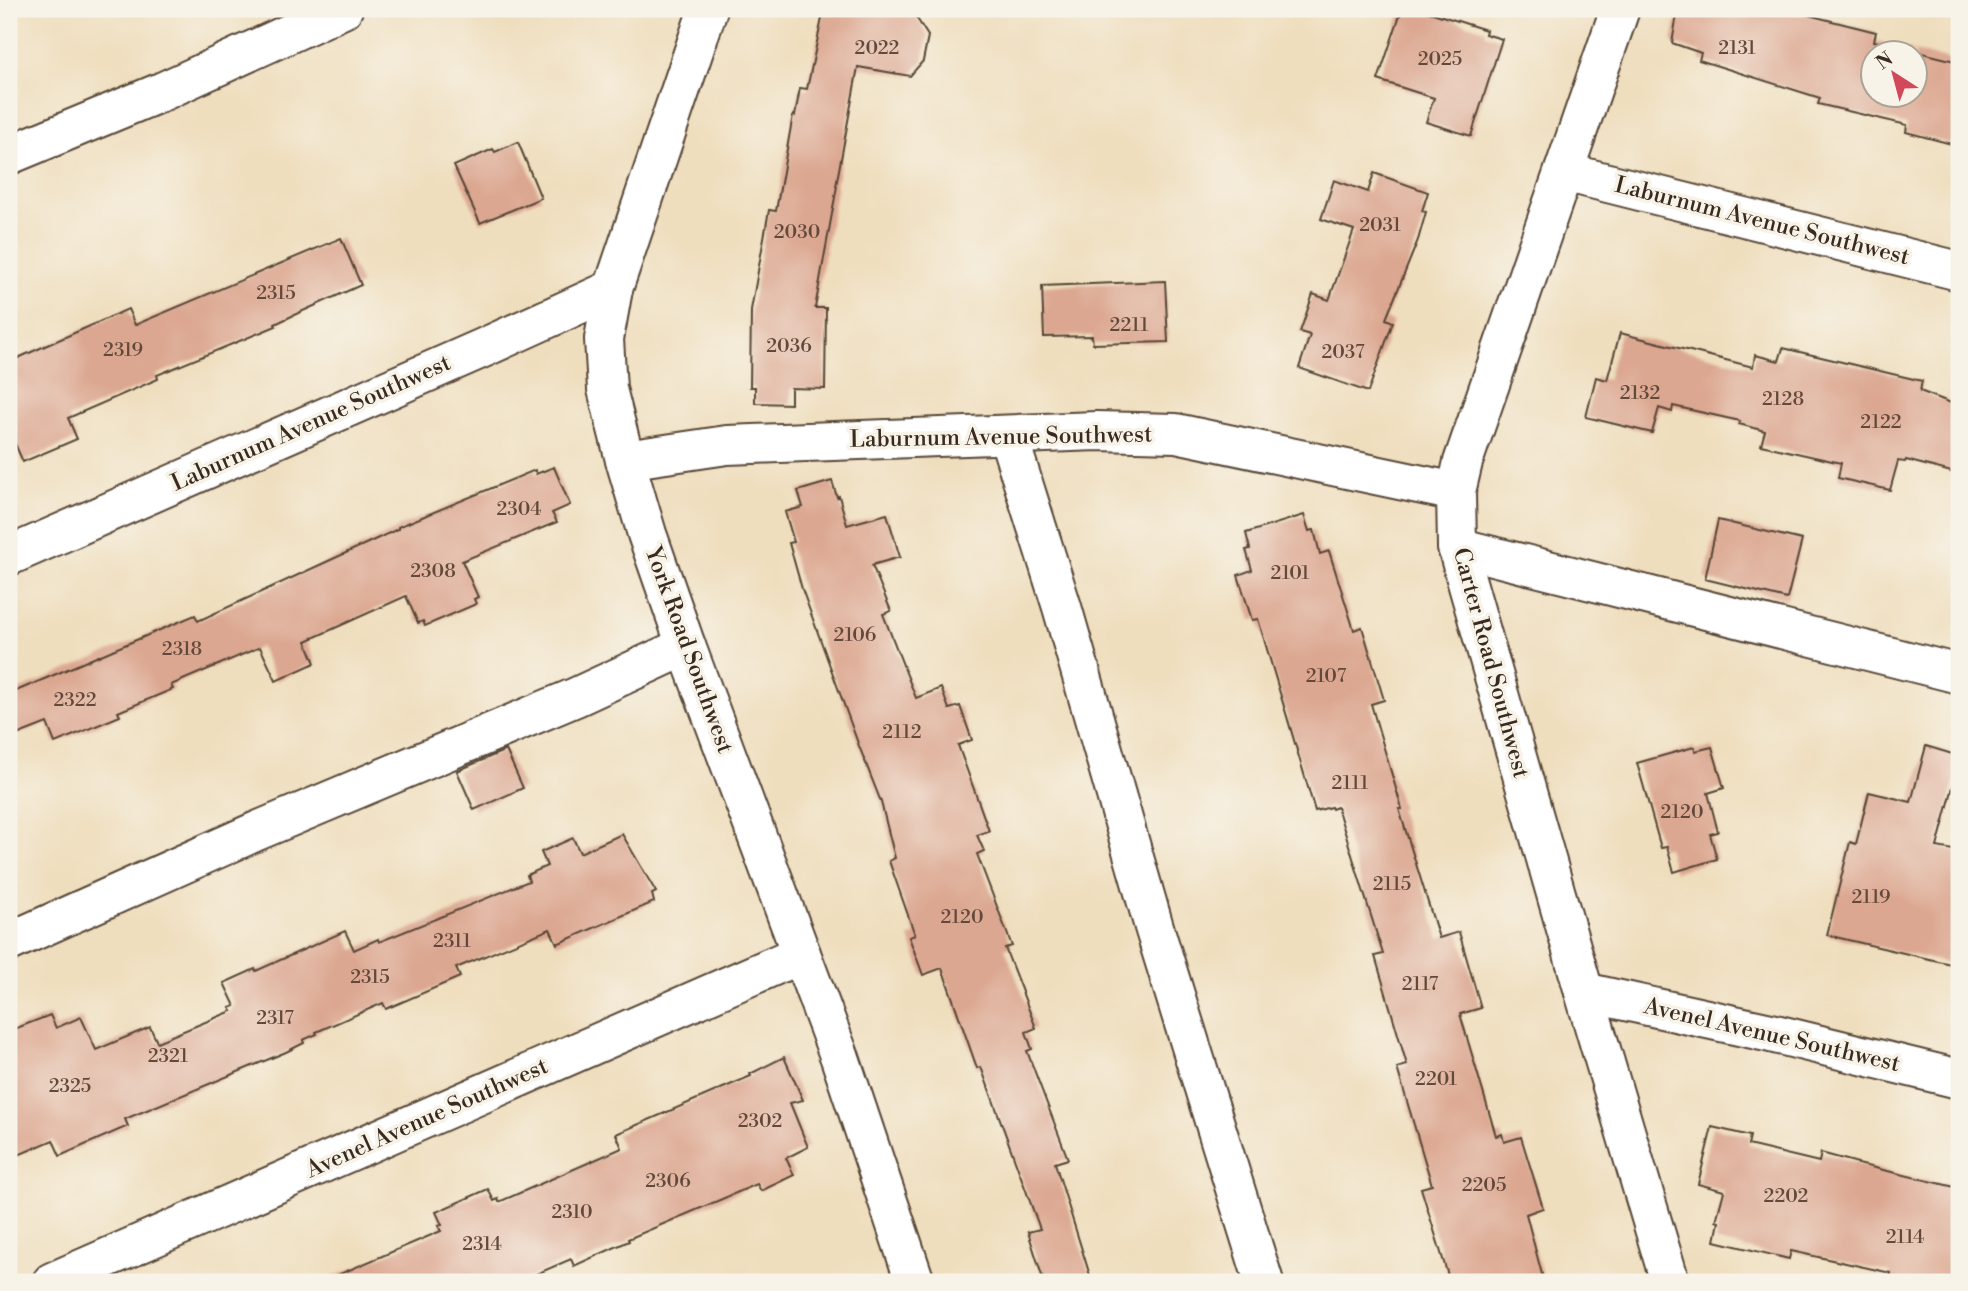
<svg xmlns="http://www.w3.org/2000/svg" width="1968" height="1291" viewBox="0 0 1968 1291" font-family="'Libre Bodoni',serif">
	<style>
		.building { fill: #dca791; fill-rule: evenodd }
		.lines { fill: none; stroke-linecap: round; stroke-linejoin: round }
		.minor-casing { stroke: #564536; stroke-width: 42 }
		.minor { stroke: #fff; stroke-width: 38 }
		.labels { text-anchor: middle; dominant-baseline: central; stroke-width: 7; stroke-linejoin: round; paint-order: stroke }
		.number-label { font-size: 19px; fill: #63493b }
		.street-label { font-size: 23px; fill: #3b2a1e; stroke: #f7f3e8 }
	</style>
	<rect width="100%" height="100%" fill="#f7f3e8"/>
	<filter id="ink" filterUnits="userSpaceOnUse"><feTurbulence type="fractalNoise" baseFrequency=".0143" numOctaves="2"/><feDisplacementMap in="SourceGraphic" scale="14" xChannelSelector="R" yChannelSelector="G"/><feConvolveMatrix kernelMatrix="1 2 1 2 8 2 1 2 1" color-interpolation-filters="sRGB"/></filter>
	<filter id="wash" filterUnits="userSpaceOnUse"><feTurbulence type="fractalNoise" baseFrequency=".00686" numOctaves="4" result="noise"/><feDisplacementMap in="SourceGraphic" scale="28" xChannelSelector="R" yChannelSelector="G"/><feGaussianBlur stdDeviation="1.57" result="paint"/><feColorMatrix in="noise" values="0 0 0 0 0 0 0 0 0 0 0 0 0 0 0 0 0 1.4 0 .05"/><feComposite in="paint" operator="in"/></filter>
	<g filter="url(#wash)">
		<rect width="100%" height="100%" fill="#efdebe"/>
		<g id="blocks">
			<g class="building">
				<path d="M824,9H891L916,17L928,36L923,61L910,76L858,67L836,186H837L815,308H826L825,389L791,388V404L755,403V387H750L751,310L769,210L776,211L793,115L795,116L800,88L807,89Z"/>
				<path d="M1402,9H1420L1486,30L1485,34L1502,39L1471,136L1426,122L1434,98L1378,80Z"/>
				<path d="M1678,9H1784L1876,32L1874,41L1959,62V146L1906,132L1907,125L1818,104L1820,98L1699,60L1701,53L1672,43ZM1873,52H1915V94H1873Z"/>
				<path d="M518,142L541,198L480,223L454,166L493,149L495,152Z"/>
				<path d="M1374,173L1428,192L1422,211L1426,212L1418,240L1386,319L1393,322L1368,392L1299,368L1310,335L1300,332L1313,294L1329,300L1354,230L1321,219L1334,180L1368,192Z"/>
				<path d="M341,238L361,285L294,315L275,324L276,326L157,375L158,379L68,418L77,439L23,462L9,430V362L128,309L135,325Z"/>
				<path d="M1165,281L1168,342L1093,344L1092,336L1044,337L1042,286Z"/>
				<path d="M1620,333L1753,367L1755,355L1779,361L1783,348L1922,381L1920,391L1959,406V474L1906,460L1905,462L1898,461L1890,490L1838,478L1841,463L1761,445L1765,431L1739,424L1740,421L1673,406L1672,412L1659,408L1652,433L1586,417L1596,377L1607,380Z"/>
				<path d="M554,467L570,505L552,513L557,522L462,561L478,597L474,599L476,604L425,626L423,621L418,623L406,596L306,641L315,663L276,681L260,647L171,685L173,689L118,712L120,716L55,743L47,723L9,738V694L195,615L198,621L398,529V527L535,470L536,474Z"/>
				<path d="M832,481L837,497L839,496L847,525L887,514L900,557L872,565L891,611L883,614L916,698L941,688L949,709L960,706L972,740L958,745L989,831L977,835L984,851L977,854L1012,946L1005,948L1036,1028L1026,1032L1032,1049L1027,1051L1068,1159L1055,1163L1092,1282H1044L1028,1232L1040,1229L981,1067L977,1068L942,968L923,975L909,937L915,935L889,861L895,858L881,802L859,746L802,589L789,543L794,542L785,512L803,507L798,491Z"/>
				<path d="M1304,515L1309,531L1314,530L1320,554L1329,551L1354,630L1362,627L1384,700L1371,704L1402,809H1399L1439,938L1459,932L1481,1008L1460,1014L1496,1136L1502,1134L1504,1142L1521,1137L1543,1208L1526,1214L1544,1282H1450L1421,1188L1432,1185L1397,1068L1407,1065L1375,956L1383,954L1337,807L1332,809L1331,807L1315,811L1258,619L1252,620L1238,575L1252,570L1246,550L1250,549L1246,533Z"/>
				<path d="M1718,520L1802,540L1787,599L1705,579Z"/>
				<path d="M1926,746L1959,756V764L1937,847L1959,851V966L1827,935L1850,842L1856,844L1869,792L1911,802Z"/>
				<path d="M1694,747L1695,751L1712,747L1724,788L1708,793L1718,832L1710,834L1717,859L1674,872L1667,847L1661,848L1637,763Z"/>
				<path d="M506,750L523,788L474,810L457,771Z"/>
				<path d="M622,834L656,892L652,894L654,902L557,944L550,929L456,968L460,977L386,1009L383,1003L316,1032L317,1034L303,1040L304,1043L286,1052L125,1119L128,1126L60,1156L53,1140L9,1159V1031L50,1015L56,1028L81,1017L96,1050L150,1027L157,1042L232,1011L230,1008L235,1006L224,983L255,969L256,971L345,931L354,950L378,939L379,942L529,881L527,875L547,866L541,852L573,838L580,853Z"/>
				<path d="M784,1057L803,1100L790,1103L808,1147L786,1158L794,1175L761,1191L757,1184L628,1239L629,1241L574,1266L571,1259L518,1282H321L441,1231L438,1226L442,1225L436,1212L488,1189L494,1201L498,1199L499,1202L622,1148L616,1134L751,1076L750,1074Z"/>
				<path d="M1712,1127L1750,1136L1748,1145L1819,1162L1821,1153L1858,1163V1164L1959,1188V1282H1889L1891,1273L1791,1251L1789,1259L1715,1241L1719,1222L1716,1221L1724,1191L1698,1184Z"/>
			</g>
		</g>
	</g>
	<g filter="url(#ink)">
		<use href="#blocks" fill-opacity="0" stroke="#564536" stroke-width="2"/>
		<g class="lines">
			<defs>
				<g id="minor">
					<path d="M708,9L613,289L604,339L607,389L625,460L647,534L686,646L840,1058L915,1282"/>
					<path d="M1620,9L1463,462L1456,492L1457,547L1584,992L1670,1282"/>
					<path d="M9,155L159,93L343,9"/>
					<path d="M1564,172L1959,271"/>
					<path d="M1008,435L1062,607L1154,927L1264,1282"/>
					<path d="M625,460L727,445L1097,431L1176,433L1456,492"/>
					<path d="M1457,547L1959,674"/>
					<path d="M9,556L483,348L613,289"/>
					<path d="M9,942L257,831L576,697L686,646"/>
					<path d="M1584,992L1771,1033L1959,1079"/>
					<path d="M52,1282L801,954"/>
				</g>
			</defs>
			<use href="#minor" class="minor-casing"/>
			<use href="#minor" class="minor"/>
		</g>
	</g>
	<g class="labels">
		<g class="number-label">
			<text x="877" y="48">2022</text>
			<text x="1737" y="48">2131</text>
			<text x="1440" y="59">2025</text>
			<text x="1380" y="225">2031</text>
			<text x="797" y="232">2030</text>
			<text x="276" y="293">2315</text>
			<text x="1129" y="325">2211</text>
			<text x="789" y="346">2036</text>
			<text x="123" y="350">2319</text>
			<text x="1343" y="352">2037</text>
			<text x="1640" y="393">2132</text>
			<text x="1783" y="399">2128</text>
			<text x="1881" y="422">2122</text>
			<text x="519" y="509">2304</text>
			<text x="433" y="571">2308</text>
			<text x="1290" y="573">2101</text>
			<text x="855" y="635">2106</text>
			<text x="182" y="649">2318</text>
			<text x="1326" y="676">2107</text>
			<text x="75" y="700">2322</text>
			<text x="902" y="732">2112</text>
			<text x="1350" y="783">2111</text>
			<text x="1682" y="812">2120</text>
			<text x="1392" y="884">2115</text>
			<text x="1871" y="897">2119</text>
			<text x="962" y="917">2120</text>
			<text x="452" y="941">2311</text>
			<text x="370" y="977">2315</text>
			<text x="1420" y="984">2117</text>
			<text x="275" y="1018">2317</text>
			<text x="168" y="1056">2321</text>
			<text x="1436" y="1079">2201</text>
			<text x="70" y="1086">2325</text>
			<text x="760" y="1121">2302</text>
			<text x="668" y="1181">2306</text>
			<text x="1484" y="1185">2205</text>
			<text x="1786" y="1196">2202</text>
			<text x="572" y="1212">2310</text>
			<text x="1905" y="1237">2114</text>
			<text x="482" y="1244">2314</text>
		</g>
		<g class="street-label">
			<text transform="translate(1762 221) rotate(14)">Laburnum Avenue Southwest</text>
			<text transform="translate(311 423) rotate(-24)">Laburnum Avenue Southwest</text>
			<text transform="translate(1001 437) rotate(-1)">Laburnum Avenue Southwest</text>
			<text transform="translate(689 650) rotate(70)">York Road Southwest</text>
			<text transform="translate(1491 663) rotate(75)">Carter Road Southwest</text>
			<text transform="translate(1772 1035) rotate(13)">Avenel Avenue Southwest</text>
			<text transform="translate(427 1118) rotate(-24)">Avenel Avenue Southwest</text>
		</g>
	</g>
	<rect width="1968" height="1291" fill="none" stroke="#f7f3e8" stroke-width="35"/>
	<g transform="translate(1894 74) rotate(324)"><circle r="33" fill="#f7f3e8" stroke="#aca397" stroke-width="2"/>
	<path d="M0-5L12 26L0 18L-12 26Z" fill="#d1495b"/>
	<text y="-10" font-size="19" font-weight="bold" text-anchor="middle" fill="#3b2a1e">N</text>
	</g>
</svg>
